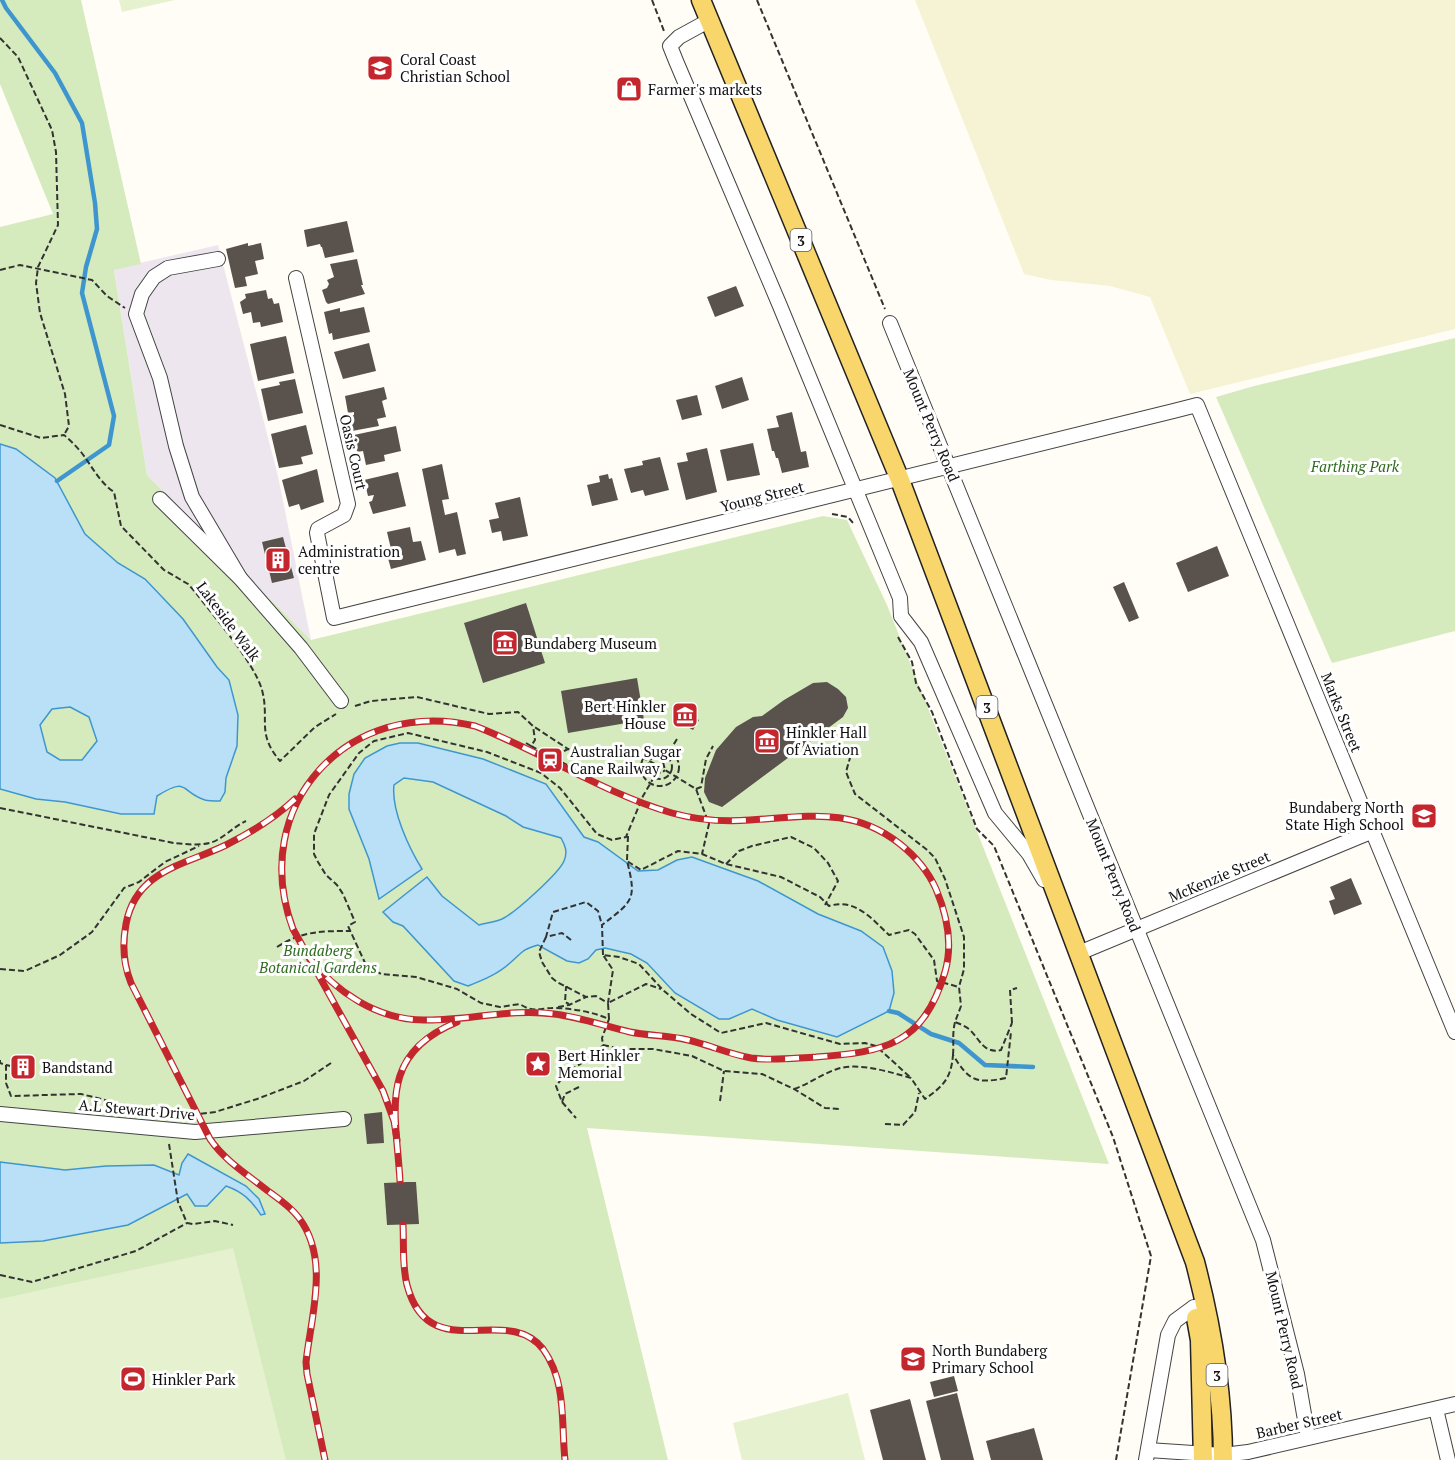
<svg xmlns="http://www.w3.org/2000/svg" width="1455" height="1460" viewBox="0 0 1455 1460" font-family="'PT Serif',serif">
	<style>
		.industrial { fill: #eee6ef }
		.farmland { fill: #f6f3d4 }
		.green { fill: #d5ebbd }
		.pitch { fill: #e6f2cf }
		.water { fill: #b9e0f7; stroke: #3f96cf; stroke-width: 1.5; fill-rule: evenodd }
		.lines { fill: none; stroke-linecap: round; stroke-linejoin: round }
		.stream { stroke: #3f96cf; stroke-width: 4.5 }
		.building { fill: #5a524d }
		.minor-casing { stroke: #444; stroke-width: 16 }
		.major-casing { stroke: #222; stroke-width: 21 }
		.path { stroke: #333; stroke-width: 2; stroke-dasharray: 6 3; stroke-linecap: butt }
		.minor { stroke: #fff; stroke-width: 14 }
		.major { stroke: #f9d66b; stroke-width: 18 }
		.rail-casing { stroke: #c4262e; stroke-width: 7 }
		.rail { stroke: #fff; stroke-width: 4.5; stroke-dasharray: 14; stroke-linecap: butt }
		.labels { text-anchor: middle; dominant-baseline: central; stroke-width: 6; stroke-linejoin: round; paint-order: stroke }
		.shield { fill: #fff; stroke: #585858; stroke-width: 1.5 }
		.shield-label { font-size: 14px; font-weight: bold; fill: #111 }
		.poi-label { font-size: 15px; fill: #111; stroke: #fff; text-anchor: start }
		.street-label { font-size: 15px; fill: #111; stroke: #fff }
		.park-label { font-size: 15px; font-style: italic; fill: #2f6b1f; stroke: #fff }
	</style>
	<rect width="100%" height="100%" fill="#fffdf5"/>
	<path class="industrial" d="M218,245L278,476L311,640L147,475L114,269Z"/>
	<path class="farmland" d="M915,0H1455V329L1190,394L1150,297L1110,286L1051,280L1024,274Z"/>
	<g class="green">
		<path d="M0,0H81L141,264L114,270L147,475L311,640L823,516L847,520L887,605L1109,1164L587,1128L668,1460H0V227L53,214L0,84Z"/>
		<path d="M1455,338V631L1332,663L1216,397L1254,386Z"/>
	</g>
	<g class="pitch">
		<path d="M119,0H175L122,12Z"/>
		<path d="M233,1248L286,1460H0V1299Z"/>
		<path d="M848,1393L865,1460H742L733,1423Z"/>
	</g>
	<g class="water">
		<path d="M0,444L16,449L55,478L85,534L118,563L145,579L183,619L217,667L229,680L238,715L237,746L226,778L225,792L220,801C215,801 209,801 205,800C180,792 189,776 157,796L154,814H121L65,802L36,799L0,789ZM70,707L89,717L97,741L82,760H60L47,752L40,725L52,709Z"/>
		<path d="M400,743H418L483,759L546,784L584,837L598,842L638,871L658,870L677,860L692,857L758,881L818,914L861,931L883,947L892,971L894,993L889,1011L837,1037L777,1020L752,1009L729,1019H719L675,993L647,963L631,954L605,948L596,950L588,959L579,963L567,961L538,945C521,950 523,952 510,963C498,974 483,980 468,986L454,981L403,926L393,922L383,912L427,877L442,896L479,925C486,923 495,922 502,919C515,913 559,873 564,861C568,852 565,845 561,838L523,827L506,816L433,782L404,778L394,785C391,810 409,848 422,869L379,899L369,859L349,809V794L354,774L365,758L387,746Z"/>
		<path d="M188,1154L246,1186L259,1199L265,1214L261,1215C251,1200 243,1192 226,1186L207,1206H195L187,1194L128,1225L43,1241L0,1243V1162L65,1170L106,1166L154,1165L179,1175L182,1163Z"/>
	</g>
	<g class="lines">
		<g class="stream">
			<path d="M2,0L6,8L55,73L82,123L95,203L97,229L86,267L82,293L114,416L109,445L57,481"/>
			<path d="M889,1011L898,1013L931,1034L959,1043L985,1065L1033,1067"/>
		</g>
	</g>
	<g class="building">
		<path d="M347,221L354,252L325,258L322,247H321L320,244L307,247L304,230Z"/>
		<path d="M248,243V246L261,243L264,259L255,261L258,274L245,277L247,286L235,288L226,249Z"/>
		<path d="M357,259L363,285H361L365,294L328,304L326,302L322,290L327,288L329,284L327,280L334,277L330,264Z"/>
		<path d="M736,286L744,306L715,317L707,297Z"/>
		<path d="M266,290L268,299L272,298L274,304L279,303L283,322L261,327L260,322L253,323L251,312L243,314L240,302L246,298L245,294Z"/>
		<path d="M364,307L370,332L333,340L332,333L329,334L324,312L340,308V312Z"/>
		<path d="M286,336L294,373L258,381L250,344Z"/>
		<path d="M369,343L376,371L343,379L334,352Z"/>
		<path d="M742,377L749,400L722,409L715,386Z"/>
		<path d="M295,379L303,413L268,421L261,389L280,385L279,382Z"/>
		<path d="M384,387L387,399L382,401L386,417L377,419L379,426L352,431L349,416L354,415V412L348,413L345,396Z"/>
		<path d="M697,395L702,415L682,420L676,400Z"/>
		<path d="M792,412L801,452L806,451L809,467L782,473L778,458H776L774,451H772L767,429L779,427L776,416Z"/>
		<path d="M306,425L313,454L301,457L303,464L279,468L271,434Z"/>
		<path d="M396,426L401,451L384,455L385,461L366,465L363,451L357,452L354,435Z"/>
		<path d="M753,443L760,475L727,481L720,450Z"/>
		<path d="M707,448L717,492L686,500L677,463L688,461L686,453Z"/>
		<path d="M660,457L669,490L645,496L643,490L631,493L624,469L643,465L642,461Z"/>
		<path d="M442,464L449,499L442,500L445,515L457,512L466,554L457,556L455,549L439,553L422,469Z"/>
		<path d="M317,469L324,502L301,510L299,504L289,507L282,480Z"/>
		<path d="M398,472L406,506L373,514L369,502L372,501L374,495L368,496L364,480Z"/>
		<path d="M608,474L609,479L612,478L618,500L592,506L587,485L600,482L599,476Z"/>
		<path d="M520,497L528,536L503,541L501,531L492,533L489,520L499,518L495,503Z"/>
		<path d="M410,527L413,542L421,541L426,560L391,569L386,551L391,549L387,532Z"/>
		<path d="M283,537L294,578L272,583L262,542Z"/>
		<path d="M1217,546L1229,576L1188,592L1176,563Z"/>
		<path d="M1124,582L1139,618L1129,622L1113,587Z"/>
		<path d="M526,603L545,663L483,683L464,623Z"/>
		<path d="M637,678L644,720L568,733L561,691Z"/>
		<path d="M827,682L838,689L846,697L848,708L843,717L722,807L709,802L704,792L705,778L716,750L736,727L753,717L762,716L784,700L813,683Z"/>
		<path d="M682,710L699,720L693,730L684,725L681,728L674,724Z"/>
		<path d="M1351,878L1362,904L1334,915L1329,901L1335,899L1330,887Z"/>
		<circle cx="23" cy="1067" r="9"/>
		<path d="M382,1112L384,1143L367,1144L364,1114Z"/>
		<path d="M407,1182H416L419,1224L387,1225L384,1183Z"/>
		<path d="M954,1376L958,1391L934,1397L930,1382Z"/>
		<path d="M957,1393L974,1460H941L926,1401Z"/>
		<path d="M910,1399L926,1460H883L870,1410Z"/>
		<path d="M1034,1428L1043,1460H991L986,1441Z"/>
	</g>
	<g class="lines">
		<defs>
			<g id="minor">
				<path d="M710,20L679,37L670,46L676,61L780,306L900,598L901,616L921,642L995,813L1029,854L1044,880"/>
				<path d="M218,259L168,268L154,277L142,294L136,314L160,378L176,446L192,497L240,578"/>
				<path d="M296,278L348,504L344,515L318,529L317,533L334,618C622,547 910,478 1197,405L1455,1032"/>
				<path d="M890,323L1263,1240L1297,1374L1308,1437"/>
				<path d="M160,499L240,578L301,648L341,701"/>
				<path d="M1079,953L1373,831"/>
				<path d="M0,1114L195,1132L344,1119"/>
				<path d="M1436,1409L1448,1460"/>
				<path d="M1148,1450L1223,1455L1248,1452L1455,1404"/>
				<path d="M1146,1460L1168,1335L1175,1321L1194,1307"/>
			</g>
			<g id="major">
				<path d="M701,0L900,480L1195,1262C1212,1327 1223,1393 1223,1460"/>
				<path d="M1196,1318L1200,1340L1203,1460"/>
			</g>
		</defs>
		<use href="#minor" class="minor-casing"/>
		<use href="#major" class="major-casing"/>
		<g class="path">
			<path d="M652,0L664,31"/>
			<path d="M757,0L885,309"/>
			<path d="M0,38L18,57L52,130L56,152L58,225L38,267L36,283L40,313L65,394L69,426L64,435"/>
			<path d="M0,270L20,265L92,280L107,296L125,308"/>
			<path d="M0,425L41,438L64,435C70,440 76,446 81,452C92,466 99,482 114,492L121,526L164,570L188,584L196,593C215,618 254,662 262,690C270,720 256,733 280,761L315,727L336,714"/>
			<path d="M832,514L848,517L853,523"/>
			<path d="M898,637L912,662L916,683L932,712L977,829L994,846L1113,1137L1151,1256L1116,1460"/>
			<path d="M355,706L371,701L417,697L489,714L518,712L533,726L568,749"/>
			<path d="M677,739L663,762L665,770L696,789L709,824L702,854"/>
			<path d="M526,743L531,746L535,740L533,726"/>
			<path d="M531,746L554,758"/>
			<path d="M853,747L846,772L855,794L926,849L935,858L945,879L964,937V969L959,987L961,1006L955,1022C960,1024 965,1026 969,1029C980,1039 983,1054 1001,1050L1012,1023"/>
			<circle cx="660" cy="767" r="19"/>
			<circle cx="660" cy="767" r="12"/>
			<path d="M567,765L554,758L557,755L568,749L589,754L617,748L627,750L655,764L654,769L657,772"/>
			<path d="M696,789L701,787L706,759L713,746"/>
			<path d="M0,808L174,843C187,844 205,847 217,840C228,834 235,826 246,821"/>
			<path d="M627,860L628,836"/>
			<path d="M726,864L739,851L752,846L791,837L814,848L828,863L838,881L825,905"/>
			<path d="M546,937L539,952L542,962L552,978L557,982L586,997L596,996L608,1003L613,970L603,955L619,957L639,964L663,990L691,1014L721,1033L766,1023L840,1044L865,1043L876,1046L911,1078"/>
			<path d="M571,940L562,933L546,937L553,912L586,902L598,911L602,925"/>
			<path d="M277,947C302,931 321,931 351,931"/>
			<path d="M603,955L602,925C633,901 637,900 627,861L641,870L678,851L702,854L726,864L781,877L820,897L829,906C855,898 871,918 889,935L909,930L915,934L934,960L937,981L959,987"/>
			<path d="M0,969L25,971L60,955L92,932L124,888L139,882L165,862L199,846"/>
			<path d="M568,987H566L565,1002L569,1004"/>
			<path d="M558,1007L569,1005L586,997"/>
			<path d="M609,1019L608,1003L646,984L661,989"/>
			<path d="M1012,1023L1010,990L1017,988"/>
			<path d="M603,1045L622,1049H653L692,1056L724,1071L762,1074L794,1089L825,1108L840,1109"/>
			<path d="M953,1055C954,1043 952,1034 955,1022"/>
			<path d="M0,1060V1063L6,1065V1083L11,1096L81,1094L162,1114"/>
			<path d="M6,1065L15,1067"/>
			<path d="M579,1087L565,1094L562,1102L556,1086L566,1073L596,1054L603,1045L602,1038L609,1019C593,1012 575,1009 557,1008C542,1007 534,1014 520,1004L500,1007L481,1003L457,989L430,981L416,977L381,974L366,965L348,926L355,922L343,894L337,885L326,875L318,862L314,854V834L329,795L359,753L374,741L408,733L487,752L541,773L560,788L597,834L612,840L626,837L643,796L657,772L662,773L665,770"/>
			<path d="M794,1089C809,1084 822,1074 837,1069C858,1062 890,1072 911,1078L925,1099C943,1086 951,1079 953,1055C969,1081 976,1084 1006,1078L1011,1032"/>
			<path d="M720,1101L724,1071"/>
			<path d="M562,1102L576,1118"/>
			<path d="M183,1116L215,1112L257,1099L304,1081L331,1063"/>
			<path d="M885,1124L903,1125L915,1112L919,1093"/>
			<path d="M169,1144L178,1202L187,1223L193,1224L215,1221L233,1225"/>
			<path d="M0,1275L32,1282L136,1251L187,1223"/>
		</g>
		<use href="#minor" class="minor"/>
		<use href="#major" class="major"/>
		<defs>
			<g id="rail">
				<path d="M295,799C276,817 250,833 226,845C185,865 136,870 126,924C122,945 123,963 131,983L210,1139C225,1161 248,1175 268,1191C279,1199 291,1207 299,1218C330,1259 311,1316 306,1362L307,1374L325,1460"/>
				<path d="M308,956C335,992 378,1020 424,1020C467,1021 510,1008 554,1014C580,1017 604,1026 630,1032C649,1036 669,1035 688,1040C709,1045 729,1054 751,1058C772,1061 794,1058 816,1057C885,1052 923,1045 945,972C953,944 947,915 936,889C928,871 915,856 900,844C852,806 806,817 750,820C724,822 697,820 672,813C603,793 542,752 475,726C349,696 247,805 293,929L383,1091L394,1121L397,1140"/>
				<path d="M400,1181C396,1111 377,1055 457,1022"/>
				<path d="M403,1225C404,1244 402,1266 407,1285C429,1368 507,1302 543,1349C567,1382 561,1423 565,1460"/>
			</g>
		</defs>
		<use href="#rail" class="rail-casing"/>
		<use href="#rail" class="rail"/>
	</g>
	<defs>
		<symbol id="school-square" viewBox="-11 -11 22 22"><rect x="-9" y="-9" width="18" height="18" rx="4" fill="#c4262e" stroke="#fff"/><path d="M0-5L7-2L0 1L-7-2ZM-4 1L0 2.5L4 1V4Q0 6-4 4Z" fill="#fff"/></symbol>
		<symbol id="shop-square" viewBox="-11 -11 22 22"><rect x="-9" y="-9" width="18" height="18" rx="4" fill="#c4262e" stroke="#fff"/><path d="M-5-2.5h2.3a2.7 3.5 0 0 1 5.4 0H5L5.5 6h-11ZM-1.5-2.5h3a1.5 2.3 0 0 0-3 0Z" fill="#fff"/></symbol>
		<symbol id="building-square" viewBox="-11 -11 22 22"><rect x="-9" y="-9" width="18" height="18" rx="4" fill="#c4262e" stroke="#fff"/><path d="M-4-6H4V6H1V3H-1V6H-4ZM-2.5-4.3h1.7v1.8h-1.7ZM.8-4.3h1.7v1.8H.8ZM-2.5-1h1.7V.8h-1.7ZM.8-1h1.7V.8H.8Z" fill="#fff"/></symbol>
		<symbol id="museum-square" viewBox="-11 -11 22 22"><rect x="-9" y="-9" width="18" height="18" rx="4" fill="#c4262e" stroke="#fff"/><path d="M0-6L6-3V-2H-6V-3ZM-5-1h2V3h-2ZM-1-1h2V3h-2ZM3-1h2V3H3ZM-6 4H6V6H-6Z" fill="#fff"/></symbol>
		<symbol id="station-square" viewBox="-11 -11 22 22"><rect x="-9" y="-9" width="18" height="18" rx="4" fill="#c4262e" stroke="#fff"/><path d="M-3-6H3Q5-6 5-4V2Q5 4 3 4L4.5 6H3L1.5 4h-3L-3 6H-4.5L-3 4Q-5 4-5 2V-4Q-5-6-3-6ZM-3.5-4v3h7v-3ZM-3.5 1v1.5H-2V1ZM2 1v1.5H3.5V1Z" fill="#fff"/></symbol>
		<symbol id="sight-square" viewBox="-11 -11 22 22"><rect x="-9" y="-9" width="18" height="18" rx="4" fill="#c4262e" stroke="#fff"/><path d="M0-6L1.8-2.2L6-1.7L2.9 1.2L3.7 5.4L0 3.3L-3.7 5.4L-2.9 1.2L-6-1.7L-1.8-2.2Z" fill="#fff"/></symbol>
		<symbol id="stadium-square" viewBox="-11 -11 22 22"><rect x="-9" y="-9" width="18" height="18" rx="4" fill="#c4262e" stroke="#fff"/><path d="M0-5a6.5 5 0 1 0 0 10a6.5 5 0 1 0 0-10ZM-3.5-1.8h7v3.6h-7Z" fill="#fff"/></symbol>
	</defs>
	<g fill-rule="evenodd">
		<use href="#school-square" x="365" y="53" width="30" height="30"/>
		<use href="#shop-square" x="614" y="74" width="30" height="30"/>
		<use href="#building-square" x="263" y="545" width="30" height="30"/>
		<use href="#museum-square" x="490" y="628" width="30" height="30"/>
		<use href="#museum-square" x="670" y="700" width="30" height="30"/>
		<use href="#museum-square" x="752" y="726" width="30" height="30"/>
		<use href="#station-square" x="535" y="745" width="30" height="30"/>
		<use href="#school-square" x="1409" y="801" width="30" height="30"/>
		<use href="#sight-square" x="523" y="1049" width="30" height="30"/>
		<use href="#building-square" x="8" y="1052" width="30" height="30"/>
		<use href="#school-square" x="898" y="1344" width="30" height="30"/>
		<use href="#stadium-square" x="118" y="1364" width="30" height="30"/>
	</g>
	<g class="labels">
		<g class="shield">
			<rect x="790.5" y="229" width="21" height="22" rx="4.5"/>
			<rect x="976.5" y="696" width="21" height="22" rx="4.5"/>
			<rect x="1206.5" y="1364" width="21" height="22" rx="4.5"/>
		</g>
		<g class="shield-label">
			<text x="801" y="240">3</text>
			<text x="987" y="707">3</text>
			<text x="1217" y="1375">3</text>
		</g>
		<g class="poi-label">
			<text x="400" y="59">Coral Coast<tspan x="400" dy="17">Christian School</tspan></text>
			<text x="648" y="89">Farmer's markets</text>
			<text x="298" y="551">Administration<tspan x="298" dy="17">centre</tspan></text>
			<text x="524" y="643">Bundaberg Museum</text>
			<text x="666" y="706" text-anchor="end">Bert Hinkler<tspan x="666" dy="17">House</tspan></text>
			<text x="786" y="732">Hinkler Hall<tspan x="786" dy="17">of Aviation</tspan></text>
			<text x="570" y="751">Australian Sugar<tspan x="570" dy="17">Cane Railway</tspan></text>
			<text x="1404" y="807" text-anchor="end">Bundaberg North<tspan x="1404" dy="17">State High School</tspan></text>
			<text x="558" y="1055">Bert Hinkler<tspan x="558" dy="17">Memorial</tspan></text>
			<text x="42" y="1067">Bandstand</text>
			<text x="932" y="1350">North Bundaberg<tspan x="932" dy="17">Primary School</tspan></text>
			<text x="152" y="1379">Hinkler Park</text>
		</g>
		<g class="street-label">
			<text transform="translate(932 425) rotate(67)">Mount Perry Road</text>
			<text transform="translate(354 452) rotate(77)">Oasis Court</text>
			<text transform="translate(762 496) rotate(-14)">Young Street</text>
			<text transform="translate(229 621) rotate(53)">Lakeside Walk</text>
			<text transform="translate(1342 712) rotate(68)">Marks Street</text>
			<text transform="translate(1114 875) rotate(68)">Mount Perry Road</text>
			<text transform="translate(1219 876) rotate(-23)">McKenzie Street</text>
			<text transform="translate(137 1109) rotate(5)">A.L Stewart Drive</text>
			<text transform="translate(1285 1330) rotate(77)">Mount Perry Road</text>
			<text transform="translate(1299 1423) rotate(-13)">Barber Street</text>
		</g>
		<g class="park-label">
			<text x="1355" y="466">Farthing Park</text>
			<text x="318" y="950">Bundaberg<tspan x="318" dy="17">Botanical Gardens</tspan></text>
		</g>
	</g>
</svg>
